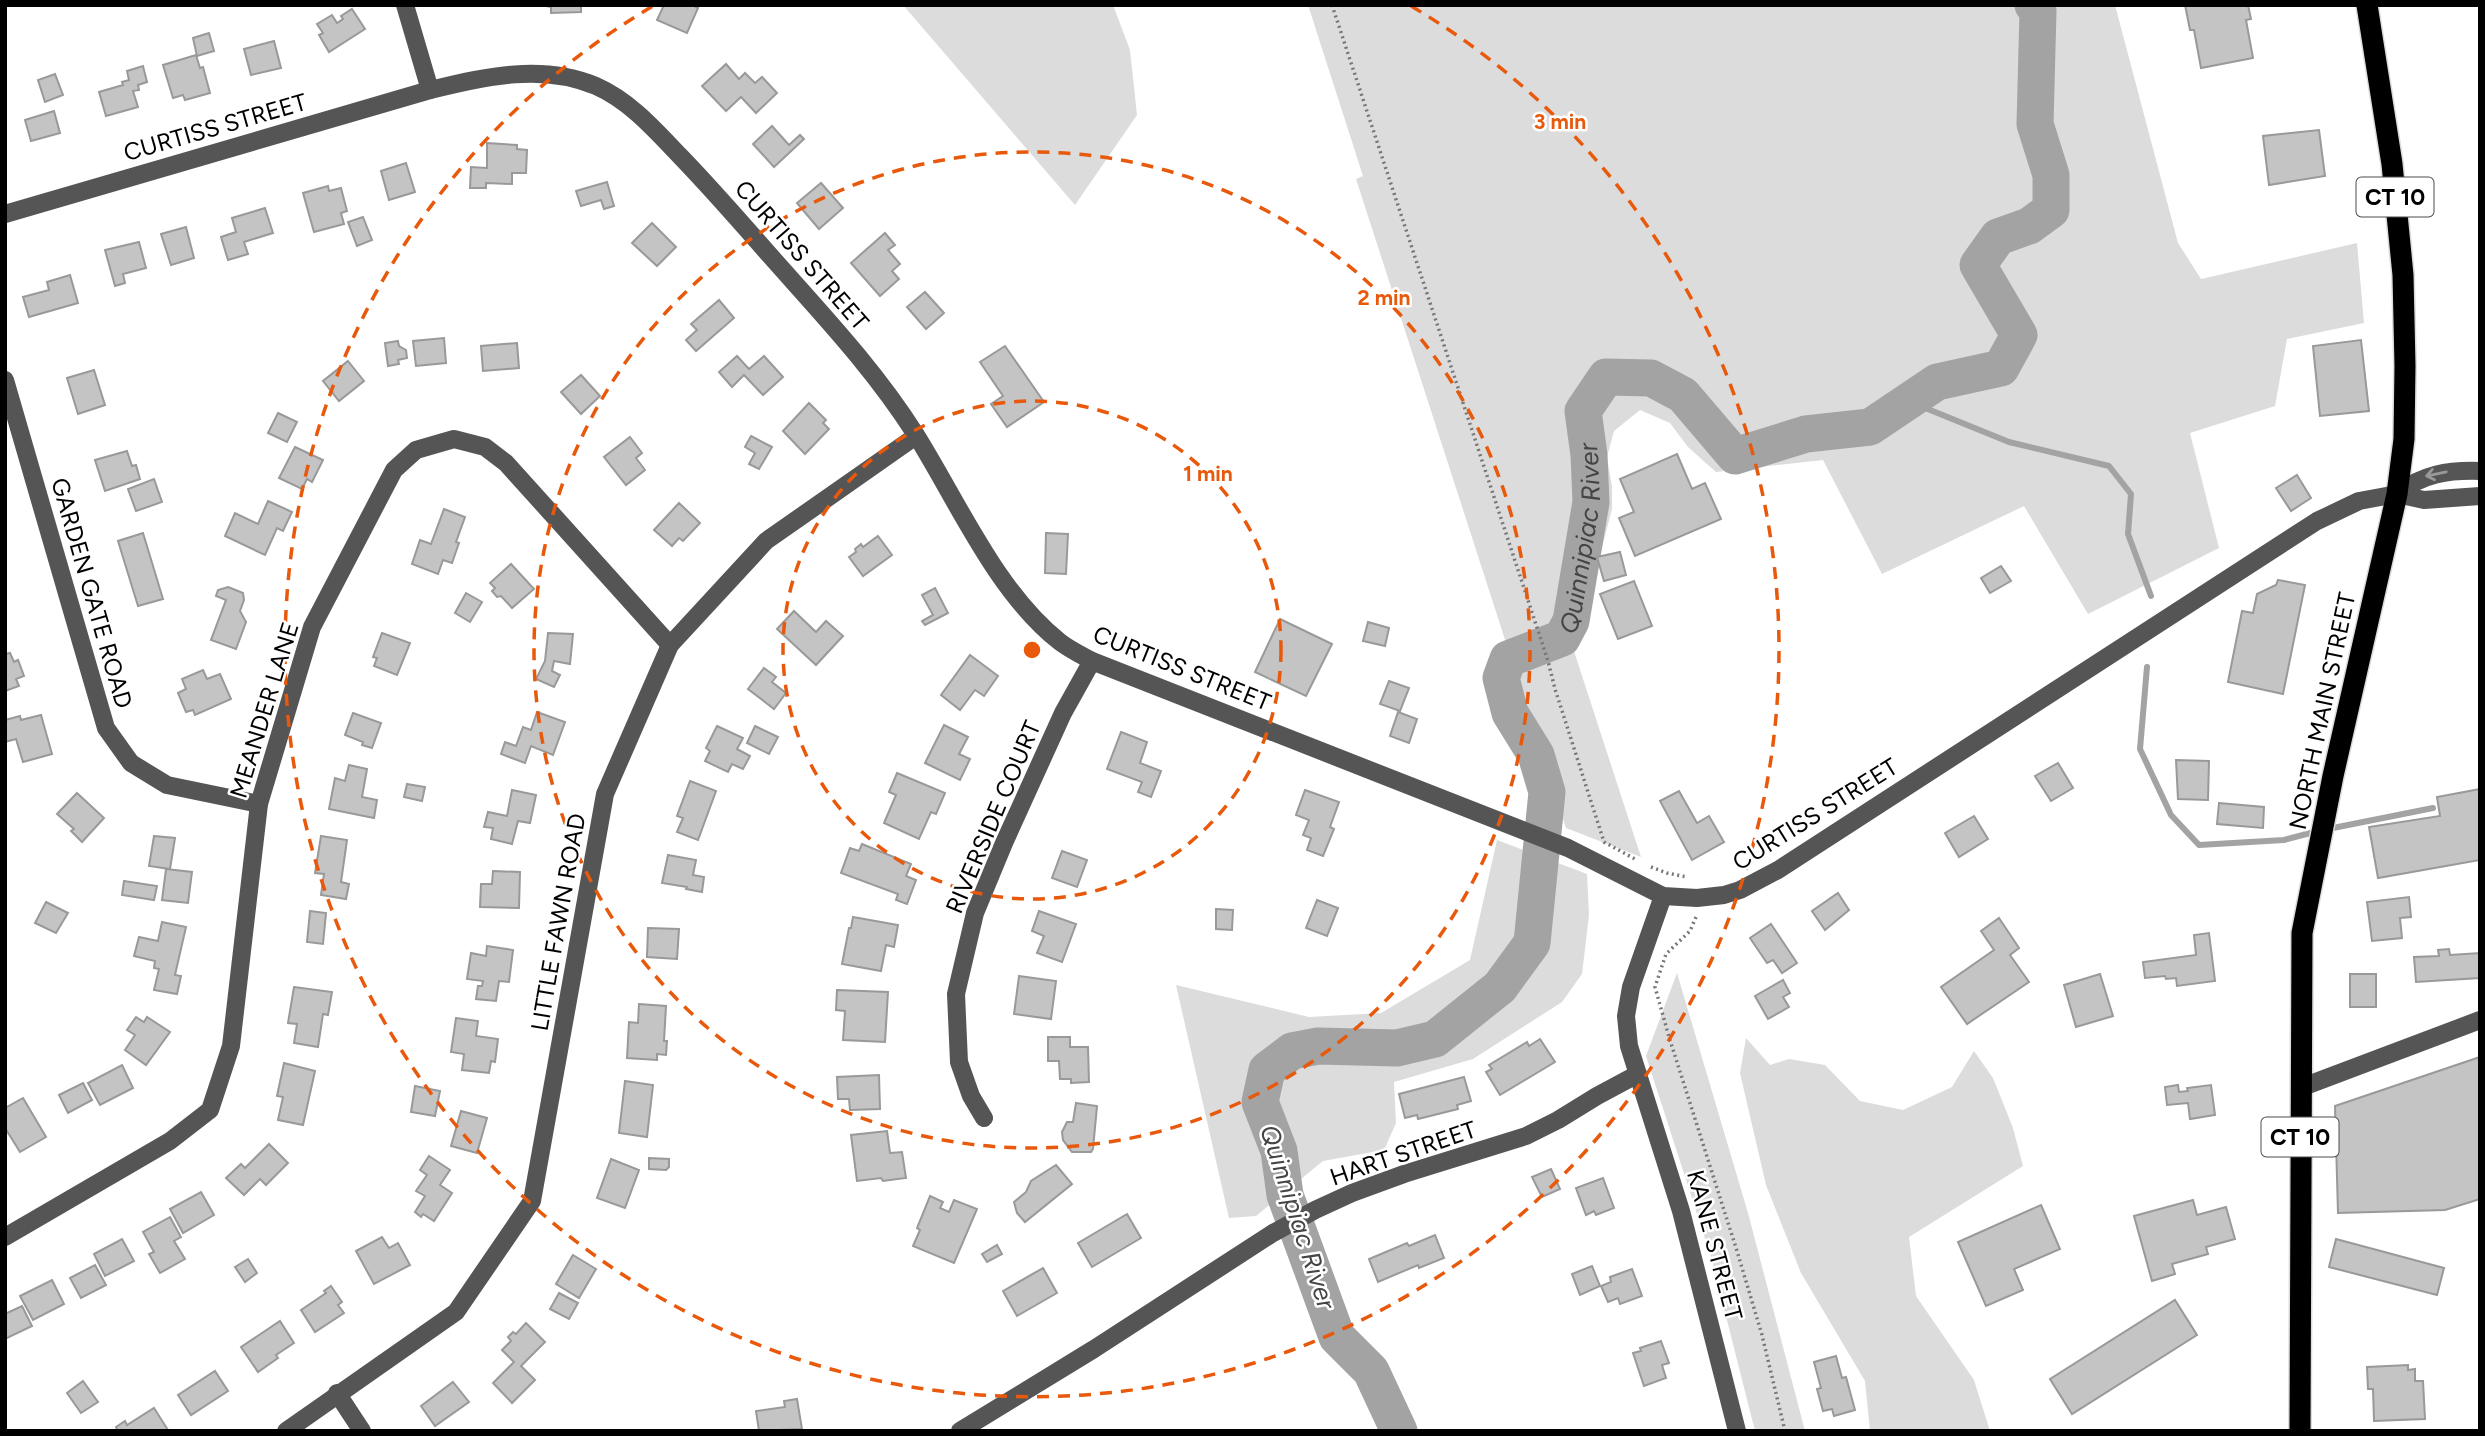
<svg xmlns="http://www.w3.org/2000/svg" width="2485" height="1436" viewBox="0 0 2485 1436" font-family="Figtree,sans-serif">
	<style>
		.green { fill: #dcdcdc }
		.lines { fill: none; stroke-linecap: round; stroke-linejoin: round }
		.stream { stroke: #a3a3a3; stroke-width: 6 }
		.river { stroke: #a3a3a3; stroke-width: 37 }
		.building { fill: #c4c4c4; stroke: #999; stroke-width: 2 }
		.highway-casing { stroke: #dbdbdb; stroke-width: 24 }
		.path { stroke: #777; stroke-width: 3.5; stroke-dasharray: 2 3.5; stroke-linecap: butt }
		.minor { stroke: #555; stroke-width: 18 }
		.highway { stroke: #000; stroke-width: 21 }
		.oneway { stroke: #999 }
		.ring { fill: none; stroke: #e8590c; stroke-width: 3.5; stroke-dasharray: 12 9 }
		.labels { text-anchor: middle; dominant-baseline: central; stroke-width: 5; stroke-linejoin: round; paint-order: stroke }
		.shield { fill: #fff; stroke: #4c4c4c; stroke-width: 2 }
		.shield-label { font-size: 23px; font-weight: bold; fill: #000 }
		.street-label { font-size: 24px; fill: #000; stroke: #fff }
		.water-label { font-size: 26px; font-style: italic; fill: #444; stroke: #fff }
		.centre { fill: #e8590c; stroke: #fff; stroke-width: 3.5 }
		.ring-label { font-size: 21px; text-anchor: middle; font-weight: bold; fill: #e8590c; stroke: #fff; stroke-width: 5; stroke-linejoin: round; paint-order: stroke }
	</style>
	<rect width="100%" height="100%" fill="#fff"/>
	<g class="green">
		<path d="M903,5H1113L1130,50L1137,115L1075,205Z"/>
		<path d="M1308,5H2115L2178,243L2201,279L2357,243L2364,323L2287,339L2275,406L2190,433L2219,548L2088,614L2024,506L1882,574L1823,460L1716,472L1688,447L1670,423L1640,410L1614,431L1607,457L1612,487V509L1592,586L1558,602L1641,857L1566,828L1356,179L1363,176Z"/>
		<path d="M1497,840L1587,874L1589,915L1582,974L1562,1002L1473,1059L1394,1082L1396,1123L1384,1150L1323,1161L1256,1216L1229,1218L1176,985L1309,1017L1381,1013L1470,960Z"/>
		<path d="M1677,973L1748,1213L1805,1431H1755L1711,1257L1646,1056Z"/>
		<path d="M1746,1038L1770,1065L1789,1059L1825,1065L1860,1101L1903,1110L1952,1087L1974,1051L1993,1078L2013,1128L2023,1166L1909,1237L1916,1296L1974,1380L1990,1431H1870L1865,1381L1801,1273L1766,1185L1740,1073Z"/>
	</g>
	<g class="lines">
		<g class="stream">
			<path d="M1908,401L2009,442L2109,466L2131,494L2128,534L2151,596"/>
			<path d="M2147,667L2140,749L2171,815L2199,845L2284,840L2318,831"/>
			<path d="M2328,829L2433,808"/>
		</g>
		<path class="river" id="s1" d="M1399,1431L1371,1371L1337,1337L1285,1195L1279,1151L1260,1102L1267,1070L1292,1051L1318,1046L1397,1048L1435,1039L1500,987L1532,943L1547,792L1536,755L1510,713L1501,678L1508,659L1562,638L1571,621L1591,502L1589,455L1583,411L1606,377L1651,378L1683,395L1735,456L1806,434L1870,427L1937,382L2001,368L2019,335L1978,265L1998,237L2029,226L2051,210V175L2035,124L2038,11L2033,5"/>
	</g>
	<g class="building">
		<path d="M541,5H581V12L551,13V7Z"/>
		<path d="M664,5H692L698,8L687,33L657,20Z"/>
		<path d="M2185,5H2248L2251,19L2246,20L2253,58L2201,68L2194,30H2190Z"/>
		<path d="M352,9L365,29L329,52L319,35L323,33L317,24L332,15L337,23L343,19L341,16Z"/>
		<path d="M209,33L214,51L197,56L193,38Z"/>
		<path d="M274,41L281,68L251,75L244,49Z"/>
		<path d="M196,55L200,68L203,67L210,93L185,100L183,95L173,98L163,65Z"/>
		<path d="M726,64L739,79L745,73L755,83L762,77L777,93L756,113L741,97L726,111L702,86Z"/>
		<path d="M143,66L147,82L138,85L139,90L133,91L138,107L106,116L99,92L123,85L122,82L129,80L127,71Z"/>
		<path d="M55,74L63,95L45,102L38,80Z"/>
		<path d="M54,111L60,133L31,141L25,120Z"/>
		<path d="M772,126L789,145L800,135L804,139L774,167L753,144Z"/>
		<path d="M2319,130L2325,176L2269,185L2263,136Z"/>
		<path d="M487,143L517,145V149L527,150L526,173H512V184L486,183V188H470L471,167L487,168Z"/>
		<path d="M406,163L415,192L389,200L381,171Z"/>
		<path d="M607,182L614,206L604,209L601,200L581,206L576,191Z"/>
		<path d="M821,183L843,208L819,229L797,203Z"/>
		<path d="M328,186L329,191L341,188L347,211L341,213L344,224L314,232L303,193Z"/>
		<path d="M265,208L273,233L244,242L248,254L228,260L221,237L236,232L232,218Z"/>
		<path d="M363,217L372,240L357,246L348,222Z"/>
		<path d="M652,223L676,247L657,266L632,243Z"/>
		<path d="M186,227L194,258L171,265L161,234Z"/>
		<path d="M885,233L895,245L888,250L900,264L892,271L899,279L880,296L851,263Z"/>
		<path d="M139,242L146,268L123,274L125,283L115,286L105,250Z"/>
		<path d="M70,275L78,303L29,317L23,297L49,290L47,282Z"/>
		<path d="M925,292L944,313L926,329L907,307Z"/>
		<path d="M719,300L734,318L696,351L686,340L697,330L691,324Z"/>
		<path d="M444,338L446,363L416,366L413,341Z"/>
		<path d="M2361,340L2369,411L2320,416L2313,346Z"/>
		<path d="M398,341L399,346L406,350L407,358L398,360L399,364L388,366L385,343Z"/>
		<path d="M517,343L519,368L483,371L481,346Z"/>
		<path d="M1005,346L1044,402L1007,427L991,404L1003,396L980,362Z"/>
		<path d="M737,356L749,369L764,356L783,377L763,395L744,375L732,387L719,372Z"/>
		<path d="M348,361L364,381L339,401L323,381Z"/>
		<path d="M94,370L105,405L78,414L67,378Z"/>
		<path d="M581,375L600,396L581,414L561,392Z"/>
		<path d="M809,403L826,420L823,423L829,429L805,454L783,431Z"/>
		<path d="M278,413L297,422L287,442L268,433Z"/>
		<path d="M751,436L772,447L759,469L749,464L755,453L745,447Z"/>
		<path d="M630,437L642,453L636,458L645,470L626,485L604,457Z"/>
		<path d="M295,447L323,460L312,482L307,479L302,489L279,478Z"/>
		<path d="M127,451L132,466L136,465L140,479L105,491L95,460Z"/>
		<path d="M1677,454L1692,489L1705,483L1721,519L1635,556L1619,518L1634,512L1620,479Z"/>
		<path d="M2297,475L2311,498L2291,511L2276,488Z"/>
		<path d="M154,479L162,502L136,511L128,489Z"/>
		<path d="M268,501L292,512L283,531L277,528L265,555L225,536L235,513L258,524Z"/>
		<path d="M679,503L700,523L683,541L679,538L672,546L654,530Z"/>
		<path d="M444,509L465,517L456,542L459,543L452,563L443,560L438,574L412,564L420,540L431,544Z"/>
		<path d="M143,533L163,599L138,606L118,541Z"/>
		<path d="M1046,533L1068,534L1066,574L1045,573Z"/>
		<path d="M878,536L892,555L863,576L849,557L856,552L855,549L861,544L863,547Z"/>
		<path d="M1620,552L1626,575L1604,581L1597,557Z"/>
		<path d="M511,564L534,589L512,608L501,596L497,597L492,591L495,588L490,583Z"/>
		<path d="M2001,566L2011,581L1990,593L1981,578Z"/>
		<path d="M2278,580L2305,585L2283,694L2228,682L2242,611L2253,613L2257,594L2276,585Z"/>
		<path d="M1634,581L1652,626L1618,639L1600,594Z"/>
		<path d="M228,587L243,593L244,600L240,611L246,622L236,649L211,640L226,600L216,596L218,590Z"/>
		<path d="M935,588L948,613L925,625L922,621L933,615L922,595Z"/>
		<path d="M466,593L482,602L470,622L455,613Z"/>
		<path d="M794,611L816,632L826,621L843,636L816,665L777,629Z"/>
		<path d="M1280,619L1332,644L1306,696L1255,672Z"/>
		<path d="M1368,622L1389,628L1385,646L1363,641Z"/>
		<path d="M382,633L410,643L397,675L374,666L377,658L373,657Z"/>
		<path d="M548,633L573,634L570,664L554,661L552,671L560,675L554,687L536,679L545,661Z"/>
		<path d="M10,653L14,662L18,660L24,676L16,679L19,686L5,691V654Z"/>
		<path d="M970,655L998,676L984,696L975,690L960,710L941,695Z"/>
		<path d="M764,668L776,677L772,682L786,693L774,709L748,689Z"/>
		<path d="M203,670L207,679L220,674L231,699L195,715L193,710L186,712L178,693L186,689L182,679Z"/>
		<path d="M1389,681L1409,688L1400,711L1380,704Z"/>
		<path d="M537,712L565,722L553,755L531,746L525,763L501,754L505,742L516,746L523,727L531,730Z"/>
		<path d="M1398,712L1417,719L1409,743L1390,736Z"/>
		<path d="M353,713L381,723L372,748L362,745L363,742L345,735Z"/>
		<path d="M41,715L52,754L23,762L16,739L5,742V720L20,716L21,720Z"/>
		<path d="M944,725L968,737L959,754L970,759L960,780L925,763Z"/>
		<path d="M717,726L743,738L737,749L750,756L743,769L732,764L728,772L705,761L710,751L706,748Z"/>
		<path d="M755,726L778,737L769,754L747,743Z"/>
		<path d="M1121,732L1147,742L1140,763L1161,771L1151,797L1138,792L1142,782L1107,769Z"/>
		<path d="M2176,760L2209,761L2208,800L2178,799Z"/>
		<path d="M2058,763L2073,788L2051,801L2035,776Z"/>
		<path d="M349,765L367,769L362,797L377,800L374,818L329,809L335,778L345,781Z"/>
		<path d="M897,773L945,793L936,814L931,812L919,839L884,823L896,795L889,792Z"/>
		<path d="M690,781L716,791L698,840L677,832L683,818L677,816Z"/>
		<path d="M407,784L425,787L422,801L404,797Z"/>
		<path d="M2480,789V860L2378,878L2369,827L2440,816L2437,797Z"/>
		<path d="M512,790L536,795L530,823L518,821L512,844L491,839L493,828L484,827L488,812L507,816Z"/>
		<path d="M1305,790L1339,802L1330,827L1334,829L1323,856L1307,850L1311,838L1303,835L1309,820L1296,815Z"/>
		<path d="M1679,791L1697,823L1709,816L1724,842L1692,860L1660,801Z"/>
		<path d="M77,793L104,818L82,842L71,831L74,829L57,814Z"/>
		<path d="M2219,803L2264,807L2263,828L2217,824Z"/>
		<path d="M1974,816L1988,839L1959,857L1945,833Z"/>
		<path d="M154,836L175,838L170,869L149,866Z"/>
		<path d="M321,836L347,840L341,882L349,884L346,899L321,895L324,874L315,873Z"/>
		<path d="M862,844L911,864L906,876L916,880L907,904L896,900L898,894L841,873L850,848L859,851Z"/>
		<path d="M1062,851L1087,860L1077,887L1052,878Z"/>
		<path d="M668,855L696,860L693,875L704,877L702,892L686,889L687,887L662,883Z"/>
		<path d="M166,869L192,872L188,903L162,900Z"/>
		<path d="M493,871L520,872L519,908L480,907L481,884H492Z"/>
		<path d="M124,881L157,886L154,900L122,895Z"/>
		<path d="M1838,893L1849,910L1825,930L1812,911Z"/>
		<path d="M2409,897L2411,917L2400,918L2402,938L2372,941L2367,902Z"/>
		<path d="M1317,900L1338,908L1327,936L1306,928Z"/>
		<path d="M46,902L68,913L56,933L35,923Z"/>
		<path d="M1216,909L1233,910L1232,930L1216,929Z"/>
		<path d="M310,911L326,913L323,944L307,942Z"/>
		<path d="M1039,911L1076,924L1062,962L1037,953L1044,936L1032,931Z"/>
		<path d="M853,917L898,925L894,947L886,945L881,971L842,964L849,928H851Z"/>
		<path d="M1999,918L2019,948L2010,955L2029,982L1967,1024L1941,987L1994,950L1981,931Z"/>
		<path d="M162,922L186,927L175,975L181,976L177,994L154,990L159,969L154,968L155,961L134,956L139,937L158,941Z"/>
		<path d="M1771,924L1797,963L1782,973L1773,960L1767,963L1750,938Z"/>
		<path d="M648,928L679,929L677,959L647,957Z"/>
		<path d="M2209,933L2215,981L2177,986L2176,978L2166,979L2165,976L2145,978L2143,962L2196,955L2194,935Z"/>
		<path d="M487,946L513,950L509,982L499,981L496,1001L476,999L478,986H482L483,981L467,979L471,953L486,956Z"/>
		<path d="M2449,949L2450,955L2480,953V978L2416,982L2414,957L2439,956L2438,950Z"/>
		<path d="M2100,974L2113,1016L2076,1027L2064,985Z"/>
		<rect x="2350" y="974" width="26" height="33"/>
		<path d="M1019,976L1056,981L1051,1019L1014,1014Z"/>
		<path d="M1783,980L1790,993L1783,997L1789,1007L1768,1019L1755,996Z"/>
		<path d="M294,987L332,992L328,1015L323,1014L318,1047L294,1043L297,1024L288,1023Z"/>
		<path d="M837,990L888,992L885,1042L843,1040L845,1011L836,1010Z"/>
		<path d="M639,1004L666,1006L664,1041H667L666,1055L657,1054V1060L627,1058L629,1022L638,1023Z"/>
		<path d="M136,1017L144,1022L147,1017L170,1032L146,1065L125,1050L135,1035L127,1030Z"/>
		<path d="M456,1018L478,1021L476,1036L498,1039L495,1062L491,1061L489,1073L462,1070L464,1054L451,1052Z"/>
		<path d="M1048,1037H1070V1047H1088L1089,1082L1071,1083V1079H1060L1059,1061H1048Z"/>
		<path d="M1540,1039L1555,1062L1500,1095L1486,1072L1492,1069L1489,1065L1527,1042L1529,1046Z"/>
		<path d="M2480,1057V1199L2445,1210L2338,1213L2335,1106Z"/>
		<path d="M284,1063L315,1071L303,1125L278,1120L283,1097L277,1096Z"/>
		<path d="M122,1065L133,1088L100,1105L88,1083Z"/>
		<path d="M879,1075L880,1109L850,1110L849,1099H838L837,1077Z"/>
		<path d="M1464,1077L1471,1101L1457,1105L1458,1109L1418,1119L1417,1115L1405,1118L1399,1094Z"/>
		<path d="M625,1081L653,1085L647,1137L619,1133Z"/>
		<path d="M83,1083L92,1100L68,1113L59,1095Z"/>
		<path d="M2178,1085L2179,1092L2188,1091L2187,1088L2211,1085L2215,1115L2190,1119L2188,1103L2167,1105L2165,1087Z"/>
		<path d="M415,1086L440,1091L435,1116L411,1112Z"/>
		<path d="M23,1098L46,1137L20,1152L5,1128V1108Z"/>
		<path d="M1076,1103L1097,1106L1093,1149L1091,1152H1072L1063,1140L1062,1132L1067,1122H1073Z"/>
		<path d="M461,1111L487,1118L477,1153L451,1146Z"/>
		<path d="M887,1131L890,1153L902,1152L906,1178L883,1181L881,1178L857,1181L851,1135Z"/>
		<path d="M269,1144L288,1163L266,1185L260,1179L244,1195L226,1178L241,1164L245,1168Z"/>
		<path d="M429,1156L450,1170L440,1185L452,1193L434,1221L423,1214L421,1217L415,1212L425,1196L416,1191L427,1175L420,1170Z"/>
		<path d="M649,1158L669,1159V1167L666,1170L649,1169Z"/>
		<path d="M611,1159L639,1170L625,1208L597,1198Z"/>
		<path d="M1056,1165L1072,1184L1025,1222L1017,1213L1014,1202L1026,1192L1031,1181Z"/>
		<path d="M1551,1169L1560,1189L1542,1197L1532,1177Z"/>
		<path d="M1603,1178L1614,1208L1596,1215L1594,1211L1586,1215L1576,1188Z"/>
		<path d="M201,1192L214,1215L183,1233L170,1209Z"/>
		<path d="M930,1196L943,1202L940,1208L949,1212L954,1200L977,1209L954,1263L913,1246L920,1230L917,1228Z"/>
		<path d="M2193,1200L2197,1215L2226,1207L2235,1239L2206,1247L2208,1254L2172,1264L2175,1274L2152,1281L2134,1216Z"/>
		<path d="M2041,1205L2060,1249L2014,1269L2023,1290L1986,1306L1958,1242Z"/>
		<path d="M1127,1214L1141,1238L1092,1267L1078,1243Z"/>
		<path d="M170,1217L181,1237L174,1241L185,1259L160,1273L149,1254L154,1252L143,1232Z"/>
		<path d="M1435,1235L1444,1258L1419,1268L1418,1265L1378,1282L1369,1259L1407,1243L1409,1246Z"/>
		<path d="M382,1237L389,1248L398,1243L410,1265L374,1284L356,1251Z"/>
		<path d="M122,1239L134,1261L105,1276L94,1254Z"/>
		<path d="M2336,1239L2444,1268L2437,1295L2329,1267Z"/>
		<path d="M997,1245L1002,1254L987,1262L982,1254Z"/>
		<path d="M573,1255L596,1269L579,1298L556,1284Z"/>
		<path d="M248,1259L257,1273L245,1282L235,1267Z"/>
		<path d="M95,1265L106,1285L81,1298L70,1278Z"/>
		<path d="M1592,1266L1600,1286L1580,1295L1572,1274Z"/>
		<path d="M1043,1268L1057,1293L1017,1316L1003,1291Z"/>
		<path d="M1632,1269L1642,1296L1620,1304L1618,1298L1608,1302L1601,1286L1611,1282L1610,1277Z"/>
		<path d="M52,1280L64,1304L33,1320L20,1296Z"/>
		<path d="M331,1286L342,1302L338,1305L344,1313L315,1332L301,1310L326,1293L324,1291Z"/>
		<path d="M559,1293L578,1303L569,1319L550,1309Z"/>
		<path d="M2175,1300L2197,1335L2072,1414L2050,1379Z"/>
		<path d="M22,1306L32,1326L5,1339V1314Z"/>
		<path d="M280,1321L294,1343L276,1355L278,1358L258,1372L241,1347Z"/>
		<path d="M526,1323L545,1342L521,1366L535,1380L512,1403L493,1383L514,1362L502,1350L511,1341L508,1337L513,1332L516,1334Z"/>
		<path d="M1661,1341L1669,1363L1662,1365L1666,1378L1644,1386L1633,1353L1641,1351L1640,1348Z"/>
		<path d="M1836,1356L1842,1378L1846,1377L1855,1410L1834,1416L1832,1409L1823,1411L1817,1389L1821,1388L1814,1362Z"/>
		<path d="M2408,1365V1370L2415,1369V1381H2423L2425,1419L2374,1421L2373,1389H2368L2367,1367Z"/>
		<path d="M215,1371L228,1391L191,1415L178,1395Z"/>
		<path d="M83,1381L98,1402L81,1413L67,1393Z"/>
		<path d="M453,1382L469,1402L435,1426L421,1406Z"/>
		<path d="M797,1399L802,1429L759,1431L756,1411L785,1407L784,1401Z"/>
		<path d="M154,1408L168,1430L167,1431H118L116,1427L125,1421L127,1425Z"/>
	</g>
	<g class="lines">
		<defs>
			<path id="highway" d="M2300,1431L2302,933L2333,776L2397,494L2404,439L2405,366L2403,275L2392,164L2367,5"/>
		</defs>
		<use href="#highway" class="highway-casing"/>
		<g class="path">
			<path d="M1332,5L1548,661L1555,689L1604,842L1635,859"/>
			<path d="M1651,867L1667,873L1687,877"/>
			<path d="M1696,917L1690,931L1666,954L1655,987L1669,1037L1737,1251L1762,1335L1785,1431"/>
		</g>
		<g class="minor">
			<path d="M405,5L430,90"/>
			<path d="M5,214L430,90C485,77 541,63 596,86C630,101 655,130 680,156C710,187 738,219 766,251C818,310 873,367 916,435C958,502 997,593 1060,642C1069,649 1081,655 1092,661L1568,848L1663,896L1697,898L1724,895L1740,890L1778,870L2317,521L2359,501L2397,494L2424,500L2480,496"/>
			<path d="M5,380L106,728L131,763L167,785L259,804"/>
			<path d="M2397,494C2422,474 2448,470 2480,471"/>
			<path d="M1663,896L1631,987L1626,1016L1629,1046L1681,1211L1737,1431"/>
			<path d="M2300,1088L2480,1020"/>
			<path d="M984,1118L971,1096L959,1062L956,994L975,913L1004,843L1063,713L1092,661"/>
			<path d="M5,1237L170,1141L210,1110L231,1046L259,804L312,627L394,470L416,450L454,439L485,447L506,463L670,645"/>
			<path d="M337,1393L362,1431"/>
			<path d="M286,1431L456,1312L532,1201L605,794L670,645L766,541L916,436"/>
			<path d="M960,1431L1094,1349L1273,1233L1315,1210L1352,1193L1404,1174L1526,1136L1558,1120L1597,1096L1638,1074"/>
		</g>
		<use href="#highway" class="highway"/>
	</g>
	<defs><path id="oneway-shaft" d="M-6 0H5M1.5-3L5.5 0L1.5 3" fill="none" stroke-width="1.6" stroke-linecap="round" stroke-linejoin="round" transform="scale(1.75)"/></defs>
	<use class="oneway" href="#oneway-shaft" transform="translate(2436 474) rotate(168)"/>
	<g class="ring">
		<circle cx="1032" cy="650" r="249"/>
		<circle cx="1032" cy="650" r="498"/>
		<path d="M1411 6A747 747 0 1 1 653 6"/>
	</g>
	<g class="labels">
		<g class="shield">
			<rect x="2356.5" y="177.5" width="77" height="39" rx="5"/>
			<rect x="2261.5" y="1117.5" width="77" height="39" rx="5"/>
		</g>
		<g class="shield-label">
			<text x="2395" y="197">CT 10</text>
			<text x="2300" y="1137">CT 10</text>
		</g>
		<g class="street-label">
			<text transform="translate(215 127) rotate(-16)">CURTISS STREET</text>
			<text transform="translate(802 255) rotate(49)">CURTISS STREET</text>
			<text transform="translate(92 593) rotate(74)">GARDEN GATE ROAD</text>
			<text transform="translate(1182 668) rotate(22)">CURTISS STREET</text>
			<text transform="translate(264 710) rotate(-73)">MEANDER LANE</text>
			<text transform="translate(2322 711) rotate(-78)">NORTH MAIN STREET</text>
			<text transform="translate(1815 814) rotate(-32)">CURTISS STREET</text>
			<text transform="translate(993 817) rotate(-67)">RIVERSIDE COURT</text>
			<text transform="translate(558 922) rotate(-80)">LITTLE FAWN ROAD</text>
			<text transform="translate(1403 1153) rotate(-19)">HART STREET</text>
			<text transform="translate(1715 1245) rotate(75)">KANE STREET</text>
		</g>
		<g class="water-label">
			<text stroke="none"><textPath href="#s1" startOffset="1166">Quinnipiac River</textPath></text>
			<text transform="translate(1298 1217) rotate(72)">Quinnipiac River</text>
		</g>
	</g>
	<circle cx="1032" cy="650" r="10" class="centre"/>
	<g class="ring-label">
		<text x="1560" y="129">3 min</text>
		<text x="1384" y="305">2 min</text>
		<text x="1208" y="481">1 min</text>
	</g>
	<rect width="2485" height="1436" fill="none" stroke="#000000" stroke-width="14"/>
</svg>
